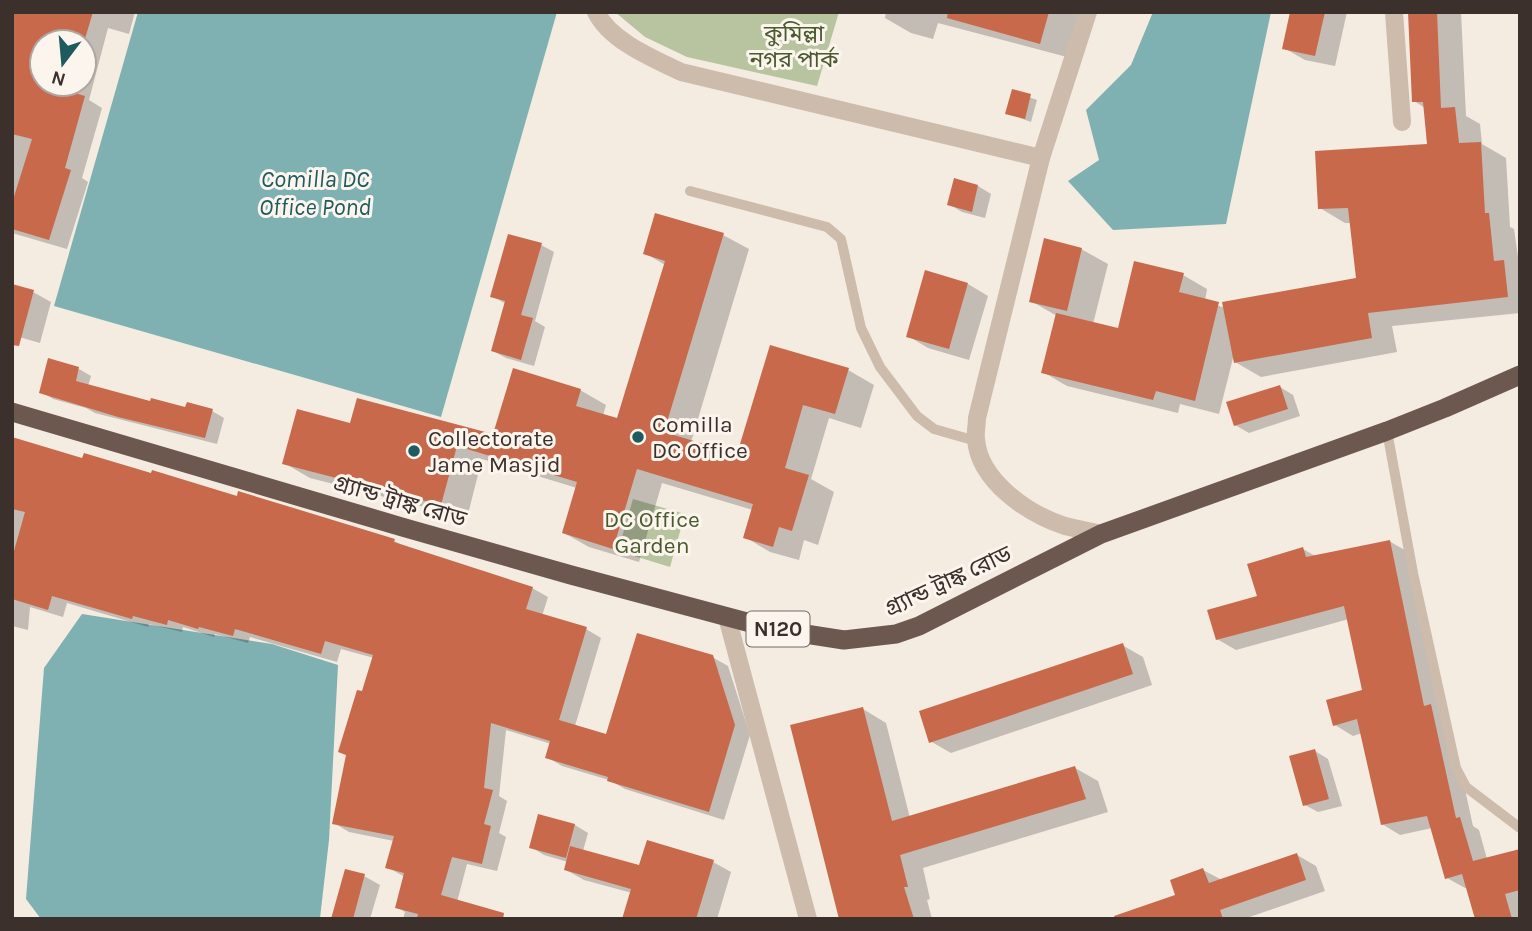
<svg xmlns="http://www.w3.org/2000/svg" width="1532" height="931" viewBox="0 0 1532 931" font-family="Karla,'Noto Sans Bengali',sans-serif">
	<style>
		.green { fill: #b8c4a0 }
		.water { fill: #7fb0b2 }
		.shadow { fill: #0003; fill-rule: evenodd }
		.building { fill: #c8694b }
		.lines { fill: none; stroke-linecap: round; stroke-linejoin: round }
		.service { stroke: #cdbbac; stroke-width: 10 }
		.minor { stroke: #cdbbac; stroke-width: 18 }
		.tertiary { stroke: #cdbbac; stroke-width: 18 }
		.trunk { stroke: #6c584f; stroke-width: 19 }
		.poi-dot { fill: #1f5a5e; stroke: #fbf5ee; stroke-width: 2.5 }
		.labels { text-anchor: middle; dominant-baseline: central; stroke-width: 6; stroke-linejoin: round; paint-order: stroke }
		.shield { fill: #fbf5ee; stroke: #756b66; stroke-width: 2 }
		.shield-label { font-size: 21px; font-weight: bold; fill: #3b302b }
		.park-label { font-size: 23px; fill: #4a5a2e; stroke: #fbf5ee }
		.poi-label { font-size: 23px; fill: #3b302b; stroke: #fbf5ee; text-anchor: start }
		.street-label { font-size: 23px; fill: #3b302b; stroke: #fbf5ee }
		.water-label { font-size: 24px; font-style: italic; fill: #1f5a5e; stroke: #fbf5ee }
	</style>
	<rect width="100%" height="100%" fill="#f4ebe1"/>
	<g class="green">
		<path d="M615,12H839L817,86L687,57L645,37Z"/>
		<path d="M633,499L685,514L670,567L618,551Z"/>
	</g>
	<g class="water">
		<path d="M138,12H557L441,417L54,306Z"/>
		<path d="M1153,12H1271L1226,224L1113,230L1068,181L1099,160L1086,110L1131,65Z"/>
		<path d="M82,614L272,644L338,665L329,840L320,918L41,919L26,899L44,668Z"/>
	</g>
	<g class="shadow">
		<path d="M12,12H135L129,34L108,28L89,100L102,108L82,178L88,182L67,249L12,233ZM42,42H84V84H42Z"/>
		<path d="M886,12H1077L1079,13L1067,57L938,23L933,39L911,33L885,18Z"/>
		<path d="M1292,12H1347L1335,66L1305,60L1284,48Z"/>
		<path d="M1409,12H1461L1466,116L1480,124L1482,144L1506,158L1510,227L1514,229L1520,271V313L1392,326L1397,352L1261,377L1235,362L1234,354L1219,414L1180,404L1178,413L1067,386L1043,372L1057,316L1031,301L1081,249L1108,264L1093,324L1119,330L1183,275L1207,289L1205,301L1225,308L1358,280L1351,223H1345L1320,208L1429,146L1425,108L1414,101Z"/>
		<path d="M1013,91L1037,100L1031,122L1007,113Z"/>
		<path d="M955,180L978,186L991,194L985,218L962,212L949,204Z"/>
		<path d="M723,235L749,249L691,442L739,456L771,347L848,370L874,385L861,428L829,418L811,479L834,492L818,545L804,540L799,560L770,552L745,537L753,510L662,483L639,562L589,547L564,533L577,488L482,459L467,518L310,478L284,463L351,425L494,436L580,390L606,405L603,416L619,421L665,265L645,253Z"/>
		<path d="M541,245L554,252L535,321L545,327L534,366L506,358L493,351L506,304L492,296Z"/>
		<path d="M968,284L988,296L969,360L928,348L908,336Z"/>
		<path d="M33,292L51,302L40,343L12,335Z"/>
		<path d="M79,369L91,376L88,386L151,403L212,411L224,418L217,444L95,413L86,408L53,399L41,392Z"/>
		<path d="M1280,387L1293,395L1300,416L1249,433L1235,425Z"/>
		<path d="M12,439L83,460L394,541L406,547L532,588L548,597L542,616L586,629L601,638L575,726L607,736L712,657L728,666L750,735L724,820L625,789L609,780L562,766L547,757L551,744L506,730L499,796L507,801L499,833L506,837L497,871L467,864L457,902L498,919H403L405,912L397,907L405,877L387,867L394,841L349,832L334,823L363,694L374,658L341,649L337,662L250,637L248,643L215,634L214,637L183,627L182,632L149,624L148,627L67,603L63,617L30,607L28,630L12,626Z"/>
		<path d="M1389,541L1408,552L1449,717L1473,826L1479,830L1487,859L1520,850V919H1477L1468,887L1465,888L1447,878L1432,828L1400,835L1382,824L1362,733L1353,736L1335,725L1364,692L1349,619L1236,650L1217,639L1303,549L1317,557Z"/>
		<path d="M1122,645L1143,657L1152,685L951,753L930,741Z"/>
		<path d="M863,709L886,723L910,818L1075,768L1098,781L1108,812L923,868L930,899L927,900L932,919H861Z"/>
		<path d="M1315,751L1328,759L1342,806L1318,812L1305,805Z"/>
		<path d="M575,825L588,833L583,851L640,867L713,862L731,872L717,919H624L632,893L584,880L566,870L568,862L544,855L531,847Z"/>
		<path d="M1297,855L1316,866L1325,891L1244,919H1111L1177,896L1203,870L1222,880Z"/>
		<path d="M364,876L380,885L370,919H332Z"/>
	</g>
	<g class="building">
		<path d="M12,12H93L84,42H42V84H73L71,92L85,96L65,168L71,170L49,240L12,229V203L32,139L12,134Z"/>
		<path d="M948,12H1049L1040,44L947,18Z"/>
		<path d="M1290,12H1325L1315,56L1282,49Z"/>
		<path d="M1408,12H1437L1441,108L1455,107L1459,143L1481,142L1485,213H1489L1494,261L1504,260L1508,297L1368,313L1372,338L1234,363L1222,302L1356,278L1348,208L1318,209L1315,151L1427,144L1423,102H1412Z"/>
		<path d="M1012,89L1031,94L1025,119L1005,114Z"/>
		<path d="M954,178L978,185L972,212L947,205Z"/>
		<path d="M655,213L724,233L664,432L737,454L770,345L849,368L835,414L803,405L785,468L809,475L792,531L779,527L773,547L743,538L753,504L637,469L613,549L562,533L577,482L457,446L441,505L282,464L297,409L350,423L357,398L493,434L513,368L581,389L576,406L617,418L665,261L643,254Z"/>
		<path d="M508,234L542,243L521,315L533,318L521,360L491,351L505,301L490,297Z"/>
		<path d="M1044,238L1082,248L1067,311L1029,302Z"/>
		<path d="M1134,261L1184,273L1179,292L1219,302L1195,401L1156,391L1153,400L1041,373L1056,313L1118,328Z"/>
		<path d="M925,270L968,283L949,349L906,337Z"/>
		<path d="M12,284L34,290L19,346L12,345Z"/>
		<path d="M48,358L79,367L76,381L150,401L151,398L185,407L187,402L213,409L205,438L118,417L39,393Z"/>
		<path d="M1280,385L1288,409L1234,426L1226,402Z"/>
		<path d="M12,437L82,458L84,453L151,473L152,470L237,496L238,491L395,539L394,542L533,587L526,609L587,627L559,720L606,734L637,633L713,655L735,725L709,812L607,781L608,777L545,758L550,741L491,723L484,788L493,790L484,824L491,826L482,864L452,857L441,895L504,913L503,919H417L418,914L395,908L404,873L385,868L394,836L332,824L346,755L338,752L357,690L362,691L373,655L325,641L321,654L235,629L233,636L199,627L198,629L168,620L167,625L133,616L132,619L52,596L48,610L12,599V558L25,512L12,509Z"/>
		<path d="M1390,540L1424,706L1431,704L1456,818L1460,817L1473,861L1520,849V890L1505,894L1512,919H1475L1462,874L1445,879L1427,816L1381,825L1357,719L1333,726L1326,700L1362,690L1344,606L1216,640L1207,610L1257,596L1247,564L1303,547L1306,557Z"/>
		<path d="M1123,643L1133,674L929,743L919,711Z"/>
		<path d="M863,707L892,821L1075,766L1086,799L900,855L908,887H904L914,919H839L790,725Z"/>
		<path d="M1315,749L1329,799L1303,806L1289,756Z"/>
		<path d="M538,814L575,824L566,858L529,848Z"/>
		<path d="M647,840L714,860L696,919H622L631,889L564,870L570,846L639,865Z"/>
		<path d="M1297,853L1306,880L1220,910L1223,919H1115L1114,916L1175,895L1170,880L1203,868L1209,883Z"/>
		<path d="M345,869L365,874L353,919H331Z"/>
	</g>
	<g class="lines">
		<g class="service">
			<path d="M690,191L827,227L841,239L861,328L880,367L917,416L934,429L976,441"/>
			<path d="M1387,431L1413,573L1456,768L1466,787L1520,828"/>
		</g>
		<path class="minor" d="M1394,12L1402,122"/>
		<g class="tertiary">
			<path d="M596,12C610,41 654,59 681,72L1041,158"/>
			<path d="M1088,12L1041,158L977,418C977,425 975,433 976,439C979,481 1028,514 1065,526C1077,529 1089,531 1101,534"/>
			<path d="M727,617L808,919"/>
		</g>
		<path class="trunk" d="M12,412L402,527L571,575L773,629L844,640L896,634L919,626L1101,534L1387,431L1445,408L1520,375"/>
	</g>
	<g class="poi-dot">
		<circle cx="638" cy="437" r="7"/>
		<circle cx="414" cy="451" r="7"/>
	</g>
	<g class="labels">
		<rect class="shield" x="746.5" y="611.5" width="63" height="35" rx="5"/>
		<g class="shield-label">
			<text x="778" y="629">N120</text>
		</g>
		<g class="park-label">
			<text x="794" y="33">কুমিল্লা<tspan x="794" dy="26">নগর পার্ক</tspan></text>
			<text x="652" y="519">DC Office<tspan x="652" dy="26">Garden</tspan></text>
		</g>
		<g class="poi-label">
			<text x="652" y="424">Comilla<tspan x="652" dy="26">DC Office</tspan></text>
			<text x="428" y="438">Collectorate<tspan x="428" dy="26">Jame Masjid</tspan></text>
		</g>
		<g class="street-label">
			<text transform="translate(400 501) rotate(16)">গ্র্যান্ড ট্রাঙ্ক রোড</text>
			<text transform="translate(948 581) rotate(-25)">গ্র্যান্ড ট্রাঙ্ক রোড</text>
		</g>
		<g class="water-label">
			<text x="315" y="179">Comilla DC<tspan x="315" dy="28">Office Pond</tspan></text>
		</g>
	</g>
	<rect width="1532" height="931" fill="none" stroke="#3b302b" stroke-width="28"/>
	<g transform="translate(63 63) rotate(196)"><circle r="33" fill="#fbf5ee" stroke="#aea6a0" stroke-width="2"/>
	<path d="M0-5L12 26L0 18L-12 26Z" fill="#1f5a5e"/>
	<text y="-10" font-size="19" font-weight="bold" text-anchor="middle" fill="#3b302b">N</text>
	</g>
</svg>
